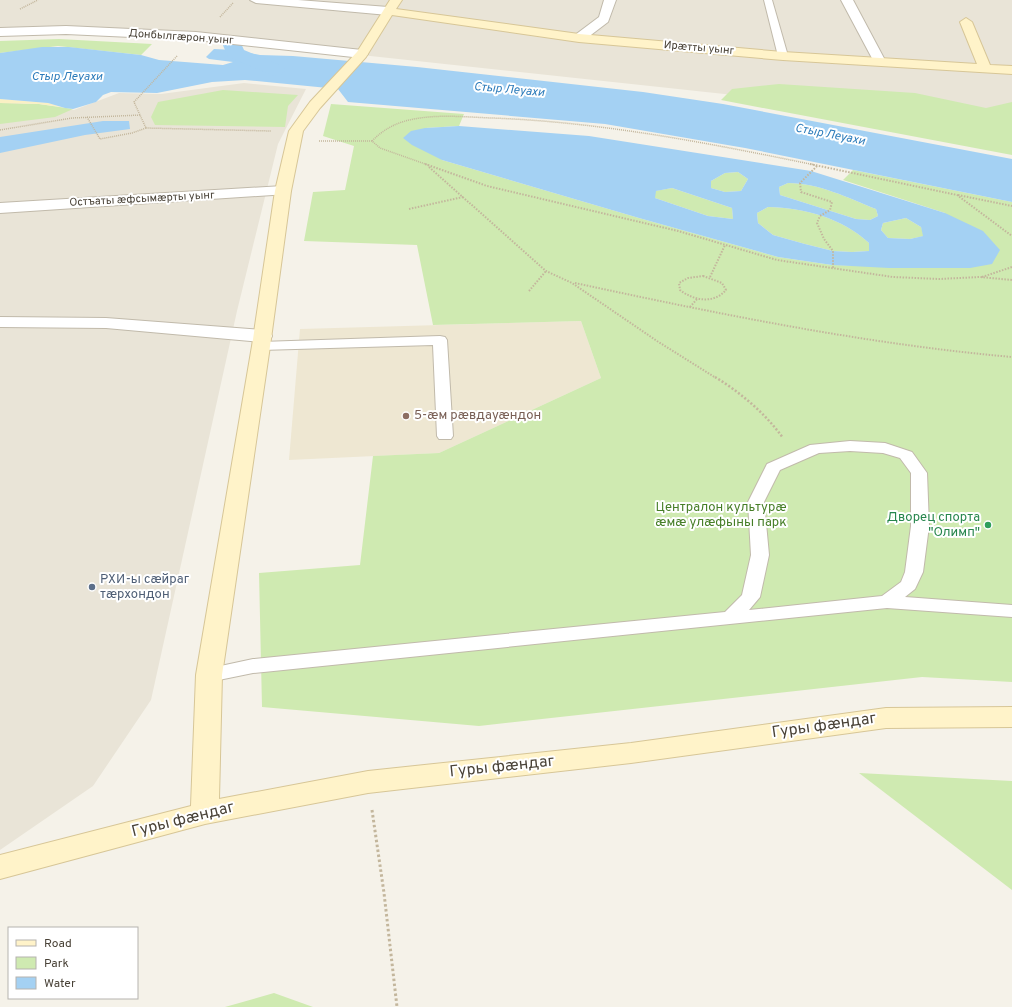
<svg xmlns="http://www.w3.org/2000/svg" width="1012" height="1007" viewBox="0 0 1012 1007" font-family="Overpass,sans-serif">
	<style>
		.residential { fill: #e9e4d7 }
		.education { fill: #eee7d2 }
		.green { fill: #cfeab1 }
		.sand { fill: #faf0c4 }
		.water { fill: #a4d1f3; fill-rule: evenodd }
		.lines { fill: none; stroke-linecap: round; stroke-linejoin: round }
		.canal { fill: #a4d1f3; fill-rule: evenodd }
		.lane-casing { stroke: #c1baab; stroke-width: 2 }
		.street-casing { stroke: #c1baab; stroke-width: 2 }
		.secondary-casing { stroke: #d7c697; stroke-width: 2 }
		.path-far3 { stroke: #c3b69c; stroke-width: 1.5; stroke-dasharray: 1 1; stroke-linecap: butt }
		.path-far2 { stroke: #c3b69c; stroke-width: 2; stroke-dasharray: 1.5 1.5; stroke-linecap: butt }
		.path-far1 { stroke: #c3b69c; stroke-width: 2.5; stroke-dasharray: 2 2; stroke-linecap: butt }
		.path { stroke: #c3b69c; stroke-width: 3; stroke-dasharray: 2.5 2.5; stroke-linecap: butt }
		.lane { fill: #fff; fill-rule: evenodd }
		.street { fill: #fff; fill-rule: evenodd }
		.secondary { fill: #fff3c9; fill-rule: evenodd }
		.education-dot { fill: #8d6e63; stroke: #fff; stroke-width: 1.5 }
		.leisure-dot { fill: #2e9e5b; stroke: #fff; stroke-width: 1.5 }
		.service-dot { fill: #5c6f8a; stroke: #fff; stroke-width: 1.5 }
		.labels { text-anchor: middle; dominant-baseline: central; stroke-width: 4; stroke-linejoin: round; paint-order: stroke }
		.far-street-label { font-size: 11px; fill: #494237; stroke: #fff }
		.far-water-label { font-size: 12px; font-style: italic; fill: #2b7bba; stroke: #fff }
		.education-label { font-size: 13px; fill: #785e54; stroke: #fff; text-anchor: start }
		.park-label { font-size: 13px; fill: #467e27; stroke: #fff }
		.leisure-label { font-size: 13px; fill: #27864d; stroke: #fff; text-anchor: end }
		.service-label { font-size: 13px; fill: #4e5e75; stroke: #fff; text-anchor: start }
		.near-street-label { font-size: 16px; fill: #494237; stroke: #fff }
	</style>
	<rect width="100%" height="100%" fill="#f5f2e9"/>
	<g class="residential">
		<path d="M0,0H1012V129L928,116L100,27L0,34Z"/>
		<path d="M244,83L306,89L278,144L237,311L151,700L93,786L0,850V101L74,110L119,93L161,94Z"/>
	</g>
	<path class="education" d="M581,321L601,378L439,453L289,460L300,329Z"/>
	<g class="green">
		<path d="M59,39L152,44L141,55L58,46L0,53V41Z"/>
		<path d="M779,84L915,93L986,108L1012,102V155L721,100L732,89Z"/>
		<path d="M223,90L298,95L288,106L285,127L155,125L151,117L158,102Z"/>
		<path d="M0,103L39,104L73,109L55,117L0,124Z"/>
		<path d="M331,104L464,114L459,126L425,128L442,160L639,218L778,257L832,265L941,268L945,213L843,180L853,170L1012,202V682L922,677L479,726L262,707L259,573L360,565L373,456L439,453L601,378L581,321L433,325L417,245L304,241L313,192L345,190L354,146L323,136Z"/>
		<path d="M738,172L748,179L741,191L725,192L711,188V181L725,173Z"/>
		<path d="M788,183C819,183 848,198 876,209L878,216L870,220L856,219L780,195L779,187Z"/>
		<path d="M672,188L732,208L733,219L708,216L655,198V191Z"/>
		<path d="M768,207C805,208 842,218 869,243V251L852,252L833,251L805,244L773,235L758,223L757,213Z"/>
		<path d="M906,218L921,227L924,236L910,239L888,238L881,230L883,223Z"/>
		<path d="M859,773L1012,781V890Z"/>
		<path d="M274,993L313,1007H225Z"/>
	</g>
	<path class="sand" d="M0,99L48,103L62,107L39,104L0,103Z"/>
	<g class="water">
		<path d="M42,47H69L141,55L159,60L223,65L233,62L209,59L206,57L214,49L235,50L260,55L293,56L417,67L643,92L723,104L1012,159V202L745,148L605,124L348,102L338,89L245,80L212,82L157,93L111,92L103,95L96,102L73,109L65,108L48,103L0,99V53Z"/>
		<path d="M103,121H129L130,129L85,135L0,153V137Z"/>
		<path d="M459,126L589,136L811,171L945,213L983,231L1000,250L992,264L970,268H889L832,265L778,257L639,218L442,160L412,145L403,138L411,131L425,128ZM738,172L748,179L741,191L725,192L711,188V181L725,173ZM788,183C819,183 848,198 876,209L878,216L870,220L856,219L780,195L779,187ZM672,188L732,208L733,219L708,216L655,198L656,191ZM768,207C805,208 842,218 869,243V251L852,252L833,251L805,244L773,235L758,223L757,213ZM906,218L921,227L923,236L910,239L888,238L881,230L883,223Z"/>
	</g>
	<g class="lines">
		<path class="canal" d="M232,37L239,39L244,50L282,66L285,70L282,74L275,76L228,57L222,43L225,39Z"/>
		<defs>
			<g id="lane">
				<path d="M764,0H772L788,56L786,58L783,59L778,56Z"/>
				<path d="M440,336L445,337L447,340L453,436L451,439H439L437,436L433,345L261,350L256,349L254,346L256,343L261,342Z"/>
				<path d="M850,441L885,443L912,452L927,473L929,526L923,572L915,589L905,597L1012,605V617L887,608L253,673L209,682L202,680L199,675L202,670L253,659L725,612L742,595L751,555L748,502L767,464L810,445ZM850,451L883,453L900,458L911,473V526L905,572L901,582L882,596L749,610L760,597L769,555L764,502L780,470L819,453Z"/>
			</g>
			<g id="street">
				<path d="M250,0H298L388,7L394,11L388,15L256,3Z"/>
				<path d="M604,0H616L608,22L583,41H575L573,38L575,35L599,17Z"/>
				<path d="M841,0H853L886,62L885,65H875L874,62Z"/>
				<path d="M66,26L196,32L362,50L368,54L362,58L196,40L66,34L0,36V28Z"/>
				<path d="M283,186L288,188L291,191L288,194L0,213V203Z"/>
				<path d="M0,317L106,318L263,330L270,332L272,336L270,340L263,342L106,328L0,327Z"/>
			</g>
			<path id="secondary" d="M390,0H402L396,9L579,34L783,52L977,64L960,22L966,18L972,22L990,65L1012,66V74L783,60L579,42L392,15L366,57L320,108L303,131L291,191L270,346L222,675L219,799L368,771L631,743L886,708L1012,707V727L886,728L631,763L368,793L205,824L0,879V855L191,806L196,675L252,346L275,191L289,131L310,102L357,52Z"/>
		</defs>
		<use href="#lane" class="lane-casing"/>
		<use href="#street" class="street-casing"/>
		<use href="#secondary" class="secondary-casing"/>
		<g class="path-far3">
			<path d="M20,9L38,0"/>
			<path d="M220,17L233,3"/>
			<path d="M177,56L134,102L146,128L271,131"/>
			<path d="M87,117L100,139L132,133L146,128"/>
			<path d="M0,130L72,118L141,115"/>
			<path d="M319,141H372L380,148L428,165"/>
			<path d="M372,141C381,132 390,126 402,122C431,113 462,117 492,118C601,122 708,143 815,165"/>
		</g>
		<g class="path-far2">
			<path d="M425,164L487,186L678,231L777,260L893,277L939,279L980,277L1012,280"/>
			<path d="M810,164L957,195L1012,236"/>
			<path d="M817,166L800,183L801,192L832,202L830,210L820,216L817,223L824,239L833,251V268"/>
			<path d="M429,167L546,271L572,283L657,341L716,378"/>
			<path d="M958,195L1012,206"/>
			<path d="M409,209L463,197"/>
			<path d="M703,276L722,283L726,290C714,304 694,301 680,290L679,283L688,278Z"/>
			<path d="M710,277L725,245"/>
			<path d="M982,277L1012,267"/>
			<path d="M575,283C719,314 865,344 1012,357"/>
			<path d="M529,291L546,271"/>
			<path d="M690,307L697,299"/>
		</g>
		<path class="path-far1" d="M715,377C740,392 766,414 783,438"/>
		<path class="path" d="M372,810L384,893L397,1007"/>
		<use href="#lane" class="lane"/>
		<use href="#street" class="street"/>
		<use href="#secondary" class="secondary"/>
	</g>
	<circle class="education-dot" cx="406" cy="416" r="4"/>
	<circle class="leisure-dot" cx="988" cy="525" r="4"/>
	<circle class="service-dot" cx="92" cy="587" r="4"/>
	<g class="labels">
		<g class="far-street-label">
			<text transform="translate(181 37) rotate(4)">Донбылгæрон уынг</text>
			<text transform="translate(699 48) rotate(5)">Ирæтты уынг</text>
			<text transform="translate(142 199) rotate(-3)">Остъаты æфсымæрты уынг</text>
		</g>
		<g class="far-water-label">
			<text x="67" y="77">Стыр Леуахи</text>
			<text transform="translate(509 90) rotate(5)">Стыр Леуахи</text>
			<text transform="translate(830 135) rotate(11)">Стыр Леуахи</text>
		</g>
		<g class="education-label">
			<text x="414" y="416">5-æм рӕвдауӕндон</text>
		</g>
		<g class="park-label">
			<text x="721" y="508">Централон культурæ<tspan x="721" dy="15">æмæ улæфыны парк</tspan></text>
		</g>
		<g class="leisure-label">
			<text x="980" y="518">Дворец спорта<tspan x="980" dy="15">"Олимп"</tspan></text>
		</g>
		<g class="service-label">
			<text x="100" y="580">РХИ-ы сæйраг<tspan x="100" dy="15">тæрхондон</tspan></text>
		</g>
		<g class="near-street-label">
			<text transform="translate(824 726) rotate(-8)">Гуры фӕндаг</text>
			<text transform="translate(502 767) rotate(-6)">Гуры фӕндаг</text>
			<text transform="translate(183 820) rotate(-14)">Гуры фӕндаг</text>
		</g>
	</g>
	<rect x="8" y="927" width="130" height="72" fill="#ffffff" stroke="#b6b3af"/>
	<rect x="16" y="940" width="20" height="6" fill="#fff3c9" stroke="#b6b3af"/>
	<text x="44" y="947" font-size="12" fill="#494237">Road</text>
	<rect x="16" y="957" width="20" height="12" fill="#cfeab1" stroke="#b6b3af"/>
	<text x="44" y="967" font-size="12" fill="#494237">Park</text>
	<rect x="16" y="977" width="20" height="12" fill="#a4d1f3" stroke="#b6b3af"/>
	<text x="44" y="987" font-size="12" fill="#494237">Water</text>
</svg>
